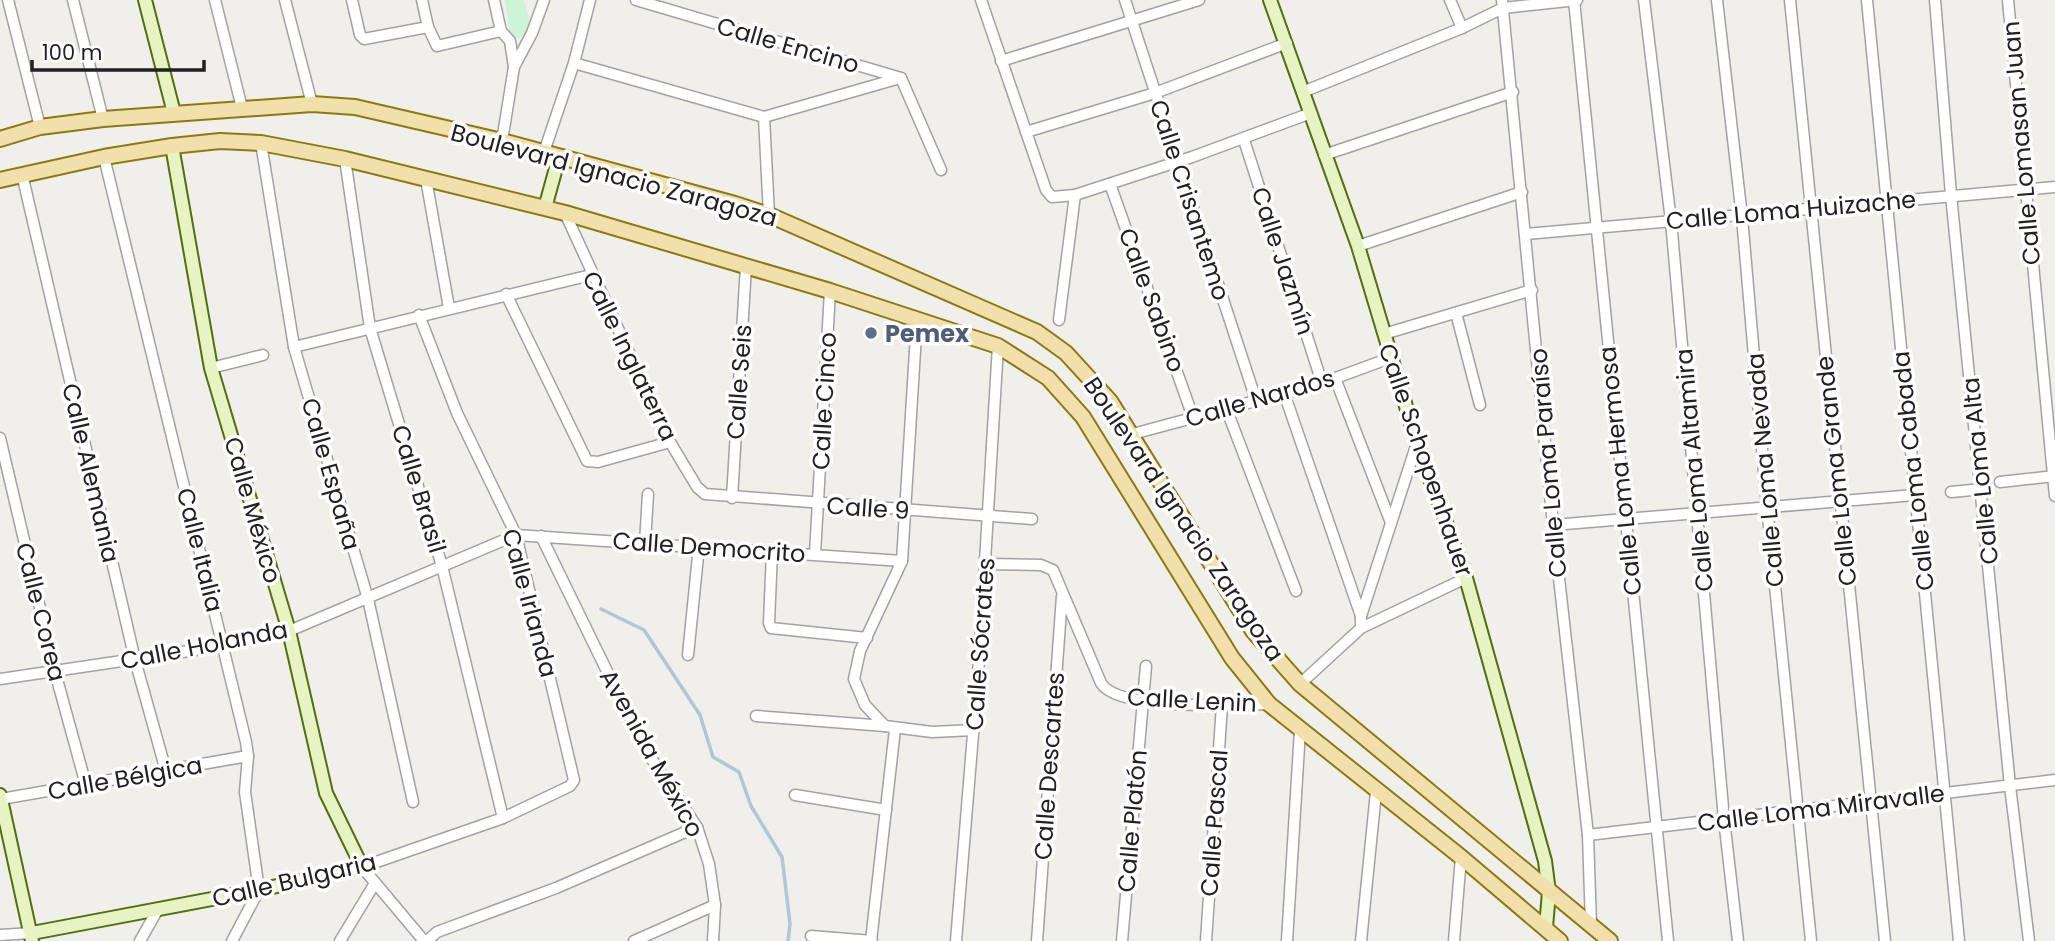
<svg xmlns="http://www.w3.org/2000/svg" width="2055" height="941" viewBox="0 0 2055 941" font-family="Poppins,sans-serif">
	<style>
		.park { fill: #ccf4d6 }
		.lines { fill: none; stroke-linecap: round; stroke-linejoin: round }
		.stream { stroke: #afc8d8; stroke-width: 3.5 }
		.street-casing { stroke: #a2a2a2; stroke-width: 13 }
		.secondary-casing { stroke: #546e12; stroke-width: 16 }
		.primary-casing { stroke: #8c7912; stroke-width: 18 }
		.street { stroke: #fff; stroke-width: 10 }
		.secondary { stroke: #e8f3c4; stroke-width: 12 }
		.primary { stroke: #f2e0ac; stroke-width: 14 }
		.service-dot { fill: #5c6f8a; stroke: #fff; stroke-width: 2.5 }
		.labels { text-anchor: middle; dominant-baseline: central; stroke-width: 7; stroke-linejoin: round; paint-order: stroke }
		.street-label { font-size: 24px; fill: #212121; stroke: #fff }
		.service-label { font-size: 24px; font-weight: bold; fill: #4e5e75; stroke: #fff; text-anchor: start }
	</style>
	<rect width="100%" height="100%" fill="#f0efe9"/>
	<path class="park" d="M505,0H524L532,33L511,41Z"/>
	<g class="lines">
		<path class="stream" d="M601,609L644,630L700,715L713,757L739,772L751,806L782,857L790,924L788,941"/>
		<defs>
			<g id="street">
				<path d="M8,0L40,127"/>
				<path d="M73,0L103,119"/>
				<path d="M215,0L242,108"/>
				<path d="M285,0L312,104"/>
				<path d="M352,0L360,35L364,39L428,27"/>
				<path d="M422,0L428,27L437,46L501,31"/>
				<path d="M494,0L501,31L510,41L514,67"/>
				<path d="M636,0L901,78"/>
				<path d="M981,0L1046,190L1052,197L1075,195L1192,157L1311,113"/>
				<path d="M1125,0L1256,400"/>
				<path d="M1450,0L1462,28"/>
				<path d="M1502,0L1553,525L1588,835L1591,925"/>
				<path d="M1574,0L1668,941"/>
				<path d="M1644,0L1671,221L1724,819L1738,941"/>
				<path d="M1717,0L1742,217L1767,507L1811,941"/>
				<path d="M1790,0L1885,941"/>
				<path d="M1867,0L1959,941"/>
				<path d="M1935,0L1951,195L2010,786L2029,941"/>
				<path d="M2008,0L2055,496"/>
				<path d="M1001,61L1199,0"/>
				<path d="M574,63L764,117"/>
				<path d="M901,78L941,170"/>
				<path d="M1305,91L1462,28L1503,8L1577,0"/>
				<path d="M764,117L900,78"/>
				<path d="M764,117L769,215"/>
				<path d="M1026,132L1155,93L1287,43"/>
				<path d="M1244,140L1322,383"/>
				<path d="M502,141L514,67L532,33L544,0"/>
				<path d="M261,143L294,347L368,599L413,802"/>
				<path d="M544,152L574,63L590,0"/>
				<path d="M1324,155L1513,92"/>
				<path d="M104,157L246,742L248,756L245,792L259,890L232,941"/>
				<path d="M345,159L370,328L442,566L503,818"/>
				<path d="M22,174L135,660L166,771"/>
				<path d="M426,179L449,308"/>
				<path d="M1110,184L1193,417"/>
				<path d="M565,213L670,442L697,487L705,494L1032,519"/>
				<path d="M1526,234L2055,187"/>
				<path d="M1358,246L1522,192"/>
				<path d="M506,294L587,461L598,462L670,442"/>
				<path d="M1456,313L1480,405"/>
				<path d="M419,315L457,413L516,535L574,780L570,786L503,818L362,867L424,941"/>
				<path d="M917,318L902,561L860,651L854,679L865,705L885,726L932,732L974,730"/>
				<path d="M1059,320L1075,195"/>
				<path d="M1384,334L1532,290"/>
				<path d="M294,347L591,275"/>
				<path d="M211,368L263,355"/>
				<path d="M1335,378L1391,523"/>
				<path d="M1284,393L1361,616V628"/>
				<path d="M1226,408L1296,591"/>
				<path d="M1129,435L1322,383L1390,358"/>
				<path d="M0,438L55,672L86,785"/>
				<path d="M2000,482L2055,476"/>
				<path d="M1951,492L1982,489"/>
				<path d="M732,498L746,266"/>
				<path d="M1553,525L1915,495"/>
				<path d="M541,536L645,749L697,827L709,864L715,905L713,941"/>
				<path d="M645,543L648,494"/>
				<path d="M772,551L769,623L771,628L867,638"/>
				<path d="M815,554L830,291"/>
				<path d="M986,564L1041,565L1053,570L1101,683C1117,711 1237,705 1269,704"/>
				<path d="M1361,616L1417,443"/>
				<path d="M688,655L699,546"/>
				<path d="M0,679L223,646L289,631L516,535L902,561"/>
				<path d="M1300,684L1361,628L1466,578"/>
				<path d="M756,716L885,726"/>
				<path d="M795,795L886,810"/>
				<path d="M1,799L248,756"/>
				<path d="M1588,835L2055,780"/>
				<path d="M0,935L32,933"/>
				<path d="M811,936L872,941"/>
				<path d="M140,941L158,909"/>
				<path d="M340,941L375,883"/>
				<path d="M427,941L437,932L556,888L697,827"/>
				<path d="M634,941L715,905"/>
				<path d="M871,941L895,729"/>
				<path d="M956,941L979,661L998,346"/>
				<path d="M1037,941L1062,596"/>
				<path d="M1122,941L1146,666"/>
				<path d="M1206,941L1222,705"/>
				<path d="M1287,941L1300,730"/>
				<path d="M1361,941L1376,792"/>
				<path d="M1454,941L1461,857"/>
			</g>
			<g id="secondary">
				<path d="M145,0L174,113"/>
				<path d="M1270,0L1358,246L1417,443L1466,578L1545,861L1549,892L1546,927"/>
				<path d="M545,208L559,157"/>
				<path d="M0,795L32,941"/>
				<path d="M32,933L259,890L362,867L326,793L289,631L211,368L172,146"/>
			</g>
			<g id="primary">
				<path d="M0,139L40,127L103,119L312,104L355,107L502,141L735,204L769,215L1037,332L1066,353L1110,401L1253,631L1300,684L1610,941"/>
				<path d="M0,180L104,157L172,146L220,141L261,143L345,159L565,213L830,291L998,346L1048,378L1083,417L1232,658L1269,704L1461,857L1560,941"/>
			</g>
		</defs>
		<use href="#street" class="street-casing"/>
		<use href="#secondary" class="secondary-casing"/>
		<use href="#primary" class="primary-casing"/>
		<use href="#street" class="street"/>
		<use href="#secondary" class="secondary"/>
		<use href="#primary" class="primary"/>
	</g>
	<circle class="service-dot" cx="871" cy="333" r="7"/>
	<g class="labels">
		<g class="street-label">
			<text transform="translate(788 45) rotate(16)">Calle Encino</text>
			<text transform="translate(2021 143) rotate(-95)">Calle Lomasan Juan</text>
			<text transform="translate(614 175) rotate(15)">Boulevard Ignacio Zaragoza</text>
			<text transform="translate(1190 200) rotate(72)">Calle Crisantemo</text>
			<text transform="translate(1791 210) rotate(-5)">Calle Loma Huizache</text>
			<text transform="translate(1283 261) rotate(72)">Calle Jazmín</text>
			<text transform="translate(1152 300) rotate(70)">Calle Sabino</text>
			<text transform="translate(630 356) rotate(64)">Calle Inglaterra</text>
			<text transform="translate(739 382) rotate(-86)">Calle Seis</text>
			<text transform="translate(1260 398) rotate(-16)">Calle Nardos</text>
			<text transform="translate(824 401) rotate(-87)">Calle Cinco</text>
			<text transform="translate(1426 460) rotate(71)">Calle Schopenhauer</text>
			<text transform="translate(1548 463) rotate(-95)">Calle Loma Paraíso</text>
			<text transform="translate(1694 470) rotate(-95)">Calle Loma Altamira</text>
			<text transform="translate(1765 470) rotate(-95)">Calle Loma Nevada</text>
			<text transform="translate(1620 471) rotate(-96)">Calle Loma Hermosa</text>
			<text transform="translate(1836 471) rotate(-96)">Calle Loma Grande</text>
			<text transform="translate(1913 471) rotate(-96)">Calle Loma Cabada</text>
			<text transform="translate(1980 471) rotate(-96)">Calle Loma Alta</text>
			<text transform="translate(91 473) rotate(77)">Calle Alemania</text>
			<text transform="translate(331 474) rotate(74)">Calle España</text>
			<text transform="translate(419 489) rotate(73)">Calle Brasil</text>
			<text transform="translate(868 508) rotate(4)">Calle 9</text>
			<text transform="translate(253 510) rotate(74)">Calle México</text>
			<text transform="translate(1184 519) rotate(56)">Boulevard Ignacio Zaragoza</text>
			<text transform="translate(709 547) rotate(4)">Calle Democrito</text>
			<text transform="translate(200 550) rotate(76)">Calle Italia</text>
			<text transform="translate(530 603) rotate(75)">Calle Irlanda</text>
			<text transform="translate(41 612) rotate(76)">Calle Corea</text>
			<text transform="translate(980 644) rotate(-86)">Calle Sócrates</text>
			<text transform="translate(204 645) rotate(-11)">Calle Holanda</text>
			<text transform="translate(1192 700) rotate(3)">Calle Lenin</text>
			<text transform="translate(652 753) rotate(61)">Avenida México</text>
			<text transform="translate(1049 766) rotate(-86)">Calle Descartes</text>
			<text transform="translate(125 778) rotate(-10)">Calle Bélgica</text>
			<text transform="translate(1821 808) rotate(-7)">Calle Loma Miravalle</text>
			<text transform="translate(1132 821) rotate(-85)">Calle Platón</text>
			<text transform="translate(1214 823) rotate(-86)">Calle Pascal</text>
			<text transform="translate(294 880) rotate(-13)">Calle Bulgaria</text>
		</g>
		<g class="service-label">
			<text x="885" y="333">Pemex</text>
		</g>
	</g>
	<path d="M32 60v10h172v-10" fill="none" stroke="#212121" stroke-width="3.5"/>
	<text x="42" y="60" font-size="21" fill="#212121" stroke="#ffffff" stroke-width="5" paint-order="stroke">100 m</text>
</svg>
